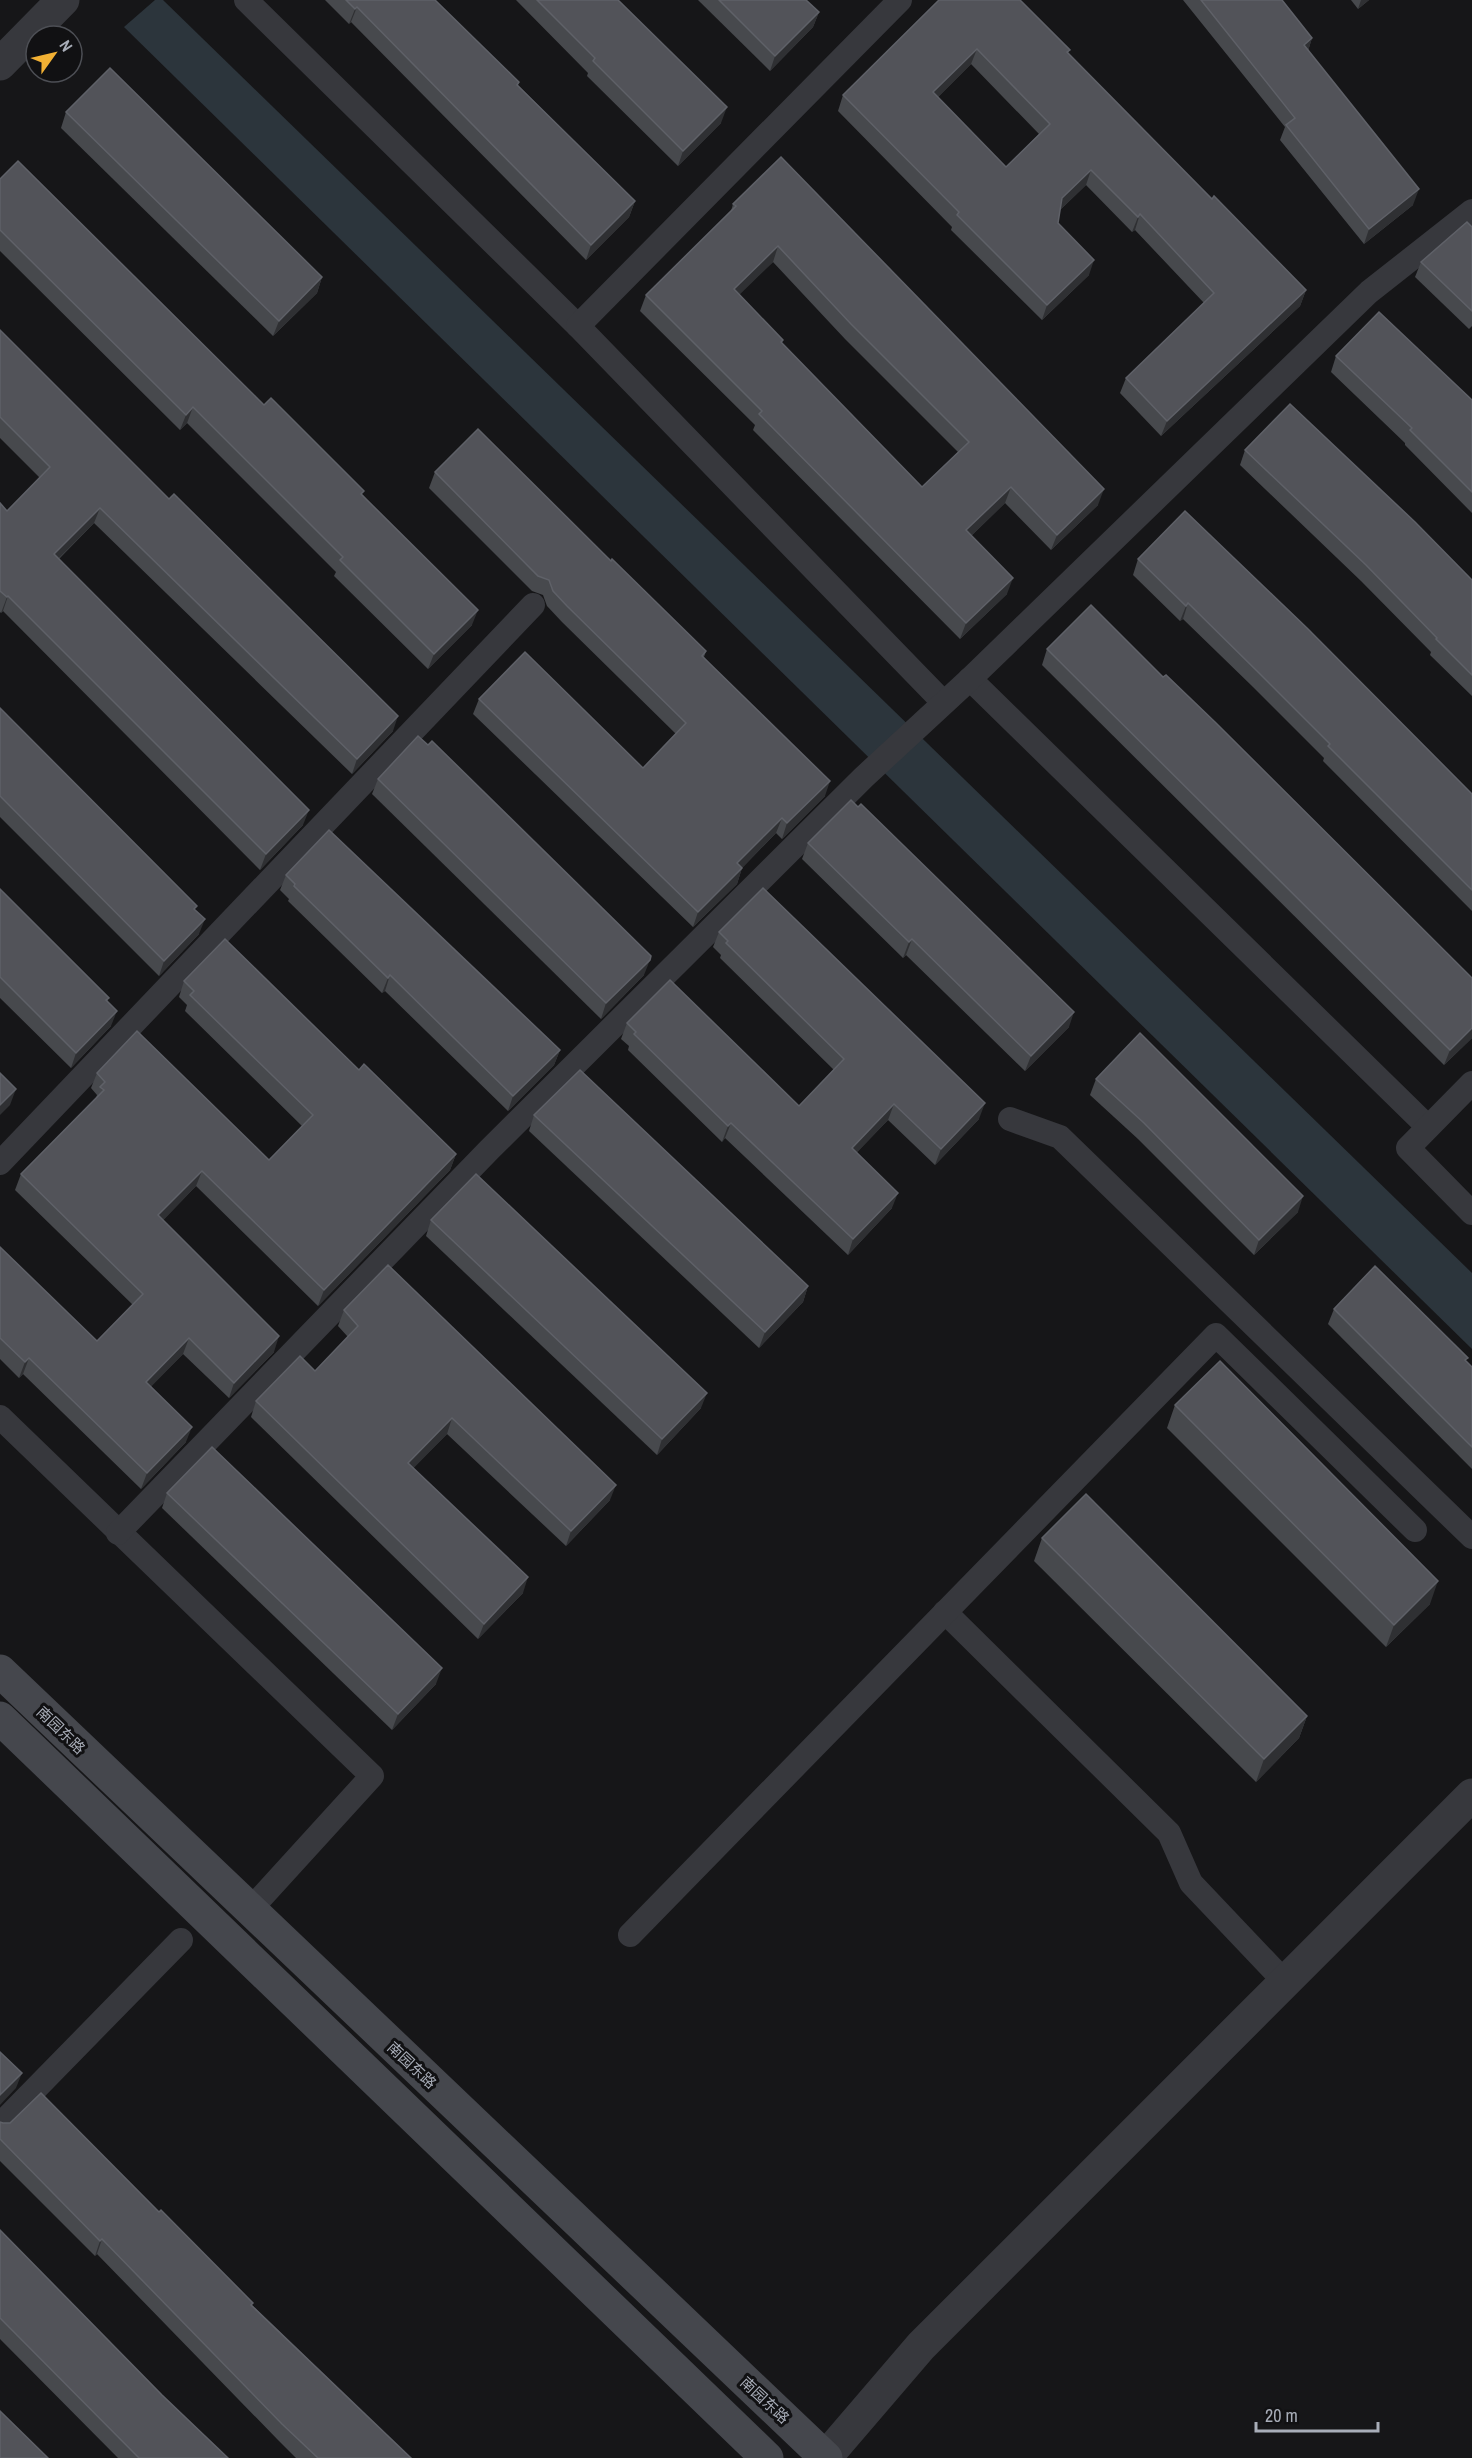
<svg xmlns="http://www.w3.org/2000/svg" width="1472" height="2458" viewBox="0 0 1472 2458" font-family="'Archivo Narrow','Noto Sans SC',sans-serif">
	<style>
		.water { fill: #2c353c }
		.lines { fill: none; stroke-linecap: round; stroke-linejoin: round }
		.service { stroke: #37383d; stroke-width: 24 }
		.tertiary { stroke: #37383d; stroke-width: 33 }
		.secondary { stroke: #45474d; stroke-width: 33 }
		.wall { fill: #47494d; fill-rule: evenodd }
		.shaded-wall { fill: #2f3033 }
		.building { fill: #525359; stroke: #5f6168; stroke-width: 1.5; fill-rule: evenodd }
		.labels { text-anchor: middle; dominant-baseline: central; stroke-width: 6; stroke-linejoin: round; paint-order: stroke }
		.street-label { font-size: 15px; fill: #a8adb8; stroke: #111113 }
	</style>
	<rect width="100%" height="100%" fill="#161618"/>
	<path class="water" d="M155,0H163L1472,1273V1349L124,27Z"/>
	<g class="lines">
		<g class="service">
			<path d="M246,0L578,326"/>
			<path d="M900,0L578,326L943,702"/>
			<path d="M970,679L1428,1127"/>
			<path d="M1472,1083L1408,1148L1472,1213"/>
			<path d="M1010,1119L1060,1137L1472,1537"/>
			<path d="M0,1163L533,605"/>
			<path d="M0,1417L372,1776L249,1911"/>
			<path d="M118,1533L489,1150L864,777L970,679L1369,292L1472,211"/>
			<path d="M945,1612L1169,1833L1191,1883L1285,1982"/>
			<path d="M630,1935L1216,1335L1415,1530"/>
			<path d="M0,2125L181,1940"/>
		</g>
		<g class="tertiary">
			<path d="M0,64L63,0"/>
			<path d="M825,2458L921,2346L1472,1795"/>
		</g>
		<g class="secondary">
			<path d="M0,1671L826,2458"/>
			<path d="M0,1718L767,2458"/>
		</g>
	</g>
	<g class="wall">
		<path d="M325,0H435L518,85L635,201L629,217L586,260L351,22L349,24Z"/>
		<path d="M516,0H618L721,123L678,166L587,76L588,73Z"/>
		<path d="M698,0H806L819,12L813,27L770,71Z"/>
		<path d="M939,0L1070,50L1068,53L1212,199L1306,290L1300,306L1161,436L1120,393L1126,378L1204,303L1135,230L1132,232L1086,185L1060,210L1058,223L1089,275L1042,320L951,230L952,227L838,111L843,95ZM971,64L1039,134L1006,167L938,97Z"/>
		<path d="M1183,0H1282L1312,38L1308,51L1413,205L1364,244L1280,140L1285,127Z"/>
		<path d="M1351,0H1369L1358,9Z"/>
		<path d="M66,112L322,277L317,293L273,336L61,128Z"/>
		<path d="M0,179L264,405L363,495L472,625L428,669L334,576L336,572L187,423L180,430L0,251Z"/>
		<path d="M733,204L1098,505L1051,550L1005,503L971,536L1007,594L960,639L753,430L755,425L640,311L646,295L731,211ZM773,262L845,339L958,452L922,487L782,343L783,340L739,294Z"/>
		<path d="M1472,227V326L1469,329L1415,277L1421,262Z"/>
		<path d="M0,330L393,731L352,774L94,523L59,559L303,825L260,870L3,611L1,613L0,612V503L7,511L40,478L0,438Z"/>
		<path d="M1336,356L1472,400V513L1405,445V443L1331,372Z"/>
		<path d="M1245,450L1472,580V696L1430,655L1431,652L1361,581L1240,465Z"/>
		<path d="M435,472L611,561L706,651L704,657L825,796L782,839L776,833L742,868L737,884L693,927L473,714L479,699L643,768L676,734L562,622L547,606L543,595L532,591L429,488Z"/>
		<path d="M1138,559L1472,794V911L1323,761L1324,758L1253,687L1183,619L1180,621L1133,575Z"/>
		<path d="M1047,649L1472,1038L1444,1065L1042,665Z"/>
		<path d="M0,708L199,934L159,976L0,817Z"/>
		<path d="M378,779L644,975L601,1019L372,794Z"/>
		<path d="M808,843L1069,1027L1025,1071L906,955L903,958L802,859Z"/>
		<path d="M286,875L560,1050L554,1065L508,1111L385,991L382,993L288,901L289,899L280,890Z"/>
		<path d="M0,889L109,998L107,1002L111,1026L71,1068L0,998Z"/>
		<path d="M719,932L979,1119L935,1165L888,1120L856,1153L892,1208L848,1255L725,1138L722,1142L628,1050L629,1046L621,1039L627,1023L799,1106L834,1070L720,958L721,955L713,947Z"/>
		<path d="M184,981L359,1070L456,1154L450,1170L318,1306L196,1186L163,1220L274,1352L229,1398L183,1354L151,1386L186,1442L141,1489L23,1374L19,1378L0,1359V1247L97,1341L133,1305L15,1190L21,1174L96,1098L97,1095L91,1088L97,1073L269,1160L302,1126L185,1011L187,1005L179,997Z"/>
		<path d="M1096,1079L1298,1212L1254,1255L1138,1139L1090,1095Z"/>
		<path d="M534,1115L808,1286L803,1302L759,1348L529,1131Z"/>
		<path d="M431,1220L701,1408L657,1455L426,1236Z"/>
		<path d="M1334,1309L1466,1361L1472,1367V1469L1328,1324Z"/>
		<path d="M344,1310L610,1500L566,1546L447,1434L413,1468L523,1593L478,1639L251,1417L256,1401L315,1371L348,1337L338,1326Z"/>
		<path d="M1175,1405L1430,1604L1386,1647L1167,1428Z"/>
		<path d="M167,1493L436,1684L392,1730L162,1508Z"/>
		<path d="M1042,1538L1307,1716L1299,1738L1256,1782L1034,1561Z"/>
		<path d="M0,2122L252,2305L411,2458H296L277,2439L97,2254L95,2256L0,2161Z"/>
		<path d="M0,2230L162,2395L228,2458H118L0,2339Z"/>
	</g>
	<g class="shaded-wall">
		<path d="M1361,0H1369L1358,9Z"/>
		<path d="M357,7L351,22L349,24L355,9Z"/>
		<path d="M819,12L813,27L770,71L775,56Z"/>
		<path d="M1312,38L1307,54L1304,45Z"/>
		<path d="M977,49L971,64L928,107L933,92Z"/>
		<path d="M727,107L721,123L678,166L683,151Z"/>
		<path d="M1091,170L1086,185L1057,213L1062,198Z"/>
		<path d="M1419,189L1413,205L1364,244L1369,229Z"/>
		<path d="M635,201L629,217L586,260L591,245Z"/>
		<path d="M1140,214L1135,230L1132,232L1138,217Z"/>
		<path d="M778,246L773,262L729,305L734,289Z"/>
		<path d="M1094,260L1089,275L1042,320L1047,305Z"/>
		<path d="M322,277L317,293L273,336L279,321Z"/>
		<path d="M1306,290L1300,306L1161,436L1167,421Z"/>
		<path d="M193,407L187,423L180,430L186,415Z"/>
		<path d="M1011,487L1005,503L961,546L966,530Z"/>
		<path d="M1104,489L1098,505L1051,550L1057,535Z"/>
		<path d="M100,508L94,523L48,569L54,554Z"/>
		<path d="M1013,578L1007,594L960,639L966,623Z"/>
		<path d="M8,596L3,611L1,613L7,597Z"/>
		<path d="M1188,603L1183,619L1180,621L1186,606Z"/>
		<path d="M478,610L472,625L428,669L434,654Z"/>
		<path d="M398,716L393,731L352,774L357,759Z"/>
		<path d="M830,781L825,796L782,839L787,823Z"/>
		<path d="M309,810L303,825L260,870L266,854Z"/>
		<path d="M782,818L776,833L736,874L742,868L737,884L693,927L698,912L737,863Z"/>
		<path d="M205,919L199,934L159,976L164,961Z"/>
		<path d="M912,939L906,955L903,958L909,942Z"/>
		<path d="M650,960L644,975L601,1019L606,1003Z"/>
		<path d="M390,975L385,991L382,993L388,978Z"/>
		<path d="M117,1011L111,1026L71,1068L76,1053Z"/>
		<path d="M1074,1012L1069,1027L1025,1071L1031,1056Z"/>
		<path d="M1472,1028V1038L1444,1065L1450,1050Z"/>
		<path d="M560,1050L554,1065L508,1111L513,1096Z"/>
		<path d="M16,1089L10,1105L0,1115V1105Z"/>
		<path d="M985,1103L979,1119L935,1165L941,1149Z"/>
		<path d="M894,1104L888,1120L846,1164L852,1148Z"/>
		<path d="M731,1123L725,1138L722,1142L728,1126Z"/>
		<path d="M456,1154L450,1170L318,1306L324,1290Z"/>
		<path d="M202,1171L196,1186L153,1231L158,1215Z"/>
		<path d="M898,1193L892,1208L848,1255L853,1239Z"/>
		<path d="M1303,1196L1298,1212L1254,1255L1259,1240Z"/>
		<path d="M808,1286L803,1302L759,1348L765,1332Z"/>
		<path d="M279,1336L274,1352L229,1398L234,1383Z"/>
		<path d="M189,1338L183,1354L141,1397L146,1382Z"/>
		<path d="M29,1358L23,1374L19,1378L25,1362Z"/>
		<path d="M707,1393L701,1408L657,1455L662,1439Z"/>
		<path d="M452,1418L447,1434L403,1479L408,1463Z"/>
		<path d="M192,1427L186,1442L141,1489L147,1473Z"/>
		<path d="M616,1485L610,1500L566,1546L571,1531Z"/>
		<path d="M528,1577L523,1593L478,1639L484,1624Z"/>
		<path d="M1438,1581L1430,1604L1386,1647L1394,1625Z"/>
		<path d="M442,1668L436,1684L392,1730L398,1714Z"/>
		<path d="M1307,1716L1299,1738L1256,1782L1264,1759Z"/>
		<path d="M22,2073L16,2088L0,2105V2095Z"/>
		<path d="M102,2239L97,2254L95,2256L100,2241Z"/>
	</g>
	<g class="building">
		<path d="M346,0H435L519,82L517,85L635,201L591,245L357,7L355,9Z"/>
		<path d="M537,0H618L727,107L683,151L593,61L595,58Z"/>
		<path d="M719,0H806L819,12L775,56Z"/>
		<path d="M939,0H1020L1070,50L1067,52L1212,199L1214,196L1306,290L1167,421L1126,378L1214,293L1140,214L1138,217L1091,170L1062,198L1058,223L1094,260L1047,305L957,215L959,212L843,95ZM977,49L1050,124L1006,167L933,92Z"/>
		<path d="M1201,0H1282L1312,38L1304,45L1419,189L1369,229L1286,125L1295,118Z"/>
		<path d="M110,68L322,277L279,321L66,112Z"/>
		<path d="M781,157L1104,489L1057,535L1011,487L966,530L1013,578L966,623L759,414L762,411L646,295L736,206L733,204ZM778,246L851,324L969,442L922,487L781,342L783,340L734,289Z"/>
		<path d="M18,161L264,405L271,398L364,491L361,494L478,610L434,654L340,560L343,557L193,407L186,415L0,230V179Z"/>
		<path d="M1467,222L1472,227V311L1421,262Z"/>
		<path d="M1379,312L1472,400V492L1410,430L1412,428L1336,356Z"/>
		<path d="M0,330L169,499L174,494L398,716L357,759L100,508L54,554L309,810L266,854L8,596L7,597L0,591V503L7,511L50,467L0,417Z"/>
		<path d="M1290,404L1415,522L1472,580V675L1436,639L1437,638L1366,565L1245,450Z"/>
		<path d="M478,429L611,561L612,559L706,651L702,656L830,781L787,823L782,818L737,863L742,868L698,912L479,699L525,652L643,768L686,723L567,606L553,591L549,580L538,576L435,472Z"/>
		<path d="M1185,511L1307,628L1472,794V890L1328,746L1330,744L1258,672L1188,603L1186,606L1138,559Z"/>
		<path d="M1091,605L1163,677L1166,675L1215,722L1472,978V1028L1450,1050L1047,649Z"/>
		<path d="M0,708L197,906L194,909L205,919L164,961L0,796Z"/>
		<path d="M418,736L428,745L432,741L651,956L650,960L606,1003L378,779Z"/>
		<path d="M851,800L858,807L861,804L1074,1012L1031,1056L912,939L909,942L808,843Z"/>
		<path d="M329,830L560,1050L513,1096L390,975L388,978L294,886L295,884L286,875Z"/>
		<path d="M763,888L985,1103L941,1149L894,1104L852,1148L898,1193L853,1239L731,1123L728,1126L634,1034L636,1032L627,1023L670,980L799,1106L844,1059L726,943L728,941L719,932Z"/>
		<path d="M0,889L109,998L106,1000L117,1011L76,1053L0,977Z"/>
		<path d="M225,939L359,1070L364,1064L456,1154L324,1290L202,1171L158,1215L279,1336L234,1383L189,1338L146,1382L192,1427L147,1473L29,1358L25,1362L0,1338V1247L97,1341L143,1294L21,1174L104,1090L100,1087L105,1082L97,1073L137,1031L269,1160L313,1115L190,995L194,991L184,981Z"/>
		<path d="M1140,1033L1303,1196L1259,1240L1144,1123L1096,1079Z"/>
		<path d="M580,1070L808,1286L765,1332L534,1115Z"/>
		<path d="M0,1073L16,1089L0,1105Z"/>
		<path d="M476,1174L707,1393L662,1439L431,1220Z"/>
		<path d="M388,1265L616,1485L571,1531L452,1418L408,1463L528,1577L484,1624L256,1401L300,1356L315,1371L358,1326L344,1310Z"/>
		<path d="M1375,1266L1468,1358L1465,1360L1472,1367V1447L1334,1309Z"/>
		<path d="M1220,1361L1438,1581L1394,1625L1175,1405Z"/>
		<path d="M212,1447L442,1668L398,1714L167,1493Z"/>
		<path d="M1086,1494L1307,1716L1264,1759L1042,1538Z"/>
		<path d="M0,2052L22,2073L0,2095Z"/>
		<path d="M41,2093L159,2212L161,2210L253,2303L251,2305L411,2458H318L282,2424L102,2239L100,2241L0,2139V2122L3,2123H10Z"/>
		<path d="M0,2230L162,2395L228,2458H139L0,2318Z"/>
		<path d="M0,2411L48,2458H0Z"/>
	</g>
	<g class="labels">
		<g class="street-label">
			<text transform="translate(61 1730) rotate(44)">南园东路</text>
			<text transform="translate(412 2065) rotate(43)">南园东路</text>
			<text transform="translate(765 2400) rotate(43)">南园东路</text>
		</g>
	</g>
	<g transform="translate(54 54) rotate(56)"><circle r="28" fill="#111113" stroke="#4d4f55" stroke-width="1.5"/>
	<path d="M0-4.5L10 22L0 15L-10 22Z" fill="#f2b134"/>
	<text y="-9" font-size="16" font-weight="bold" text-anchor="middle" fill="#a8adb8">N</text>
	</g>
	<path d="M1256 2422v9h122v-9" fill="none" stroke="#a8adb8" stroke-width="3"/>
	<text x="1265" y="2422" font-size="18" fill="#a8adb8" stroke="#111113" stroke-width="4.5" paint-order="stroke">20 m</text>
</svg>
